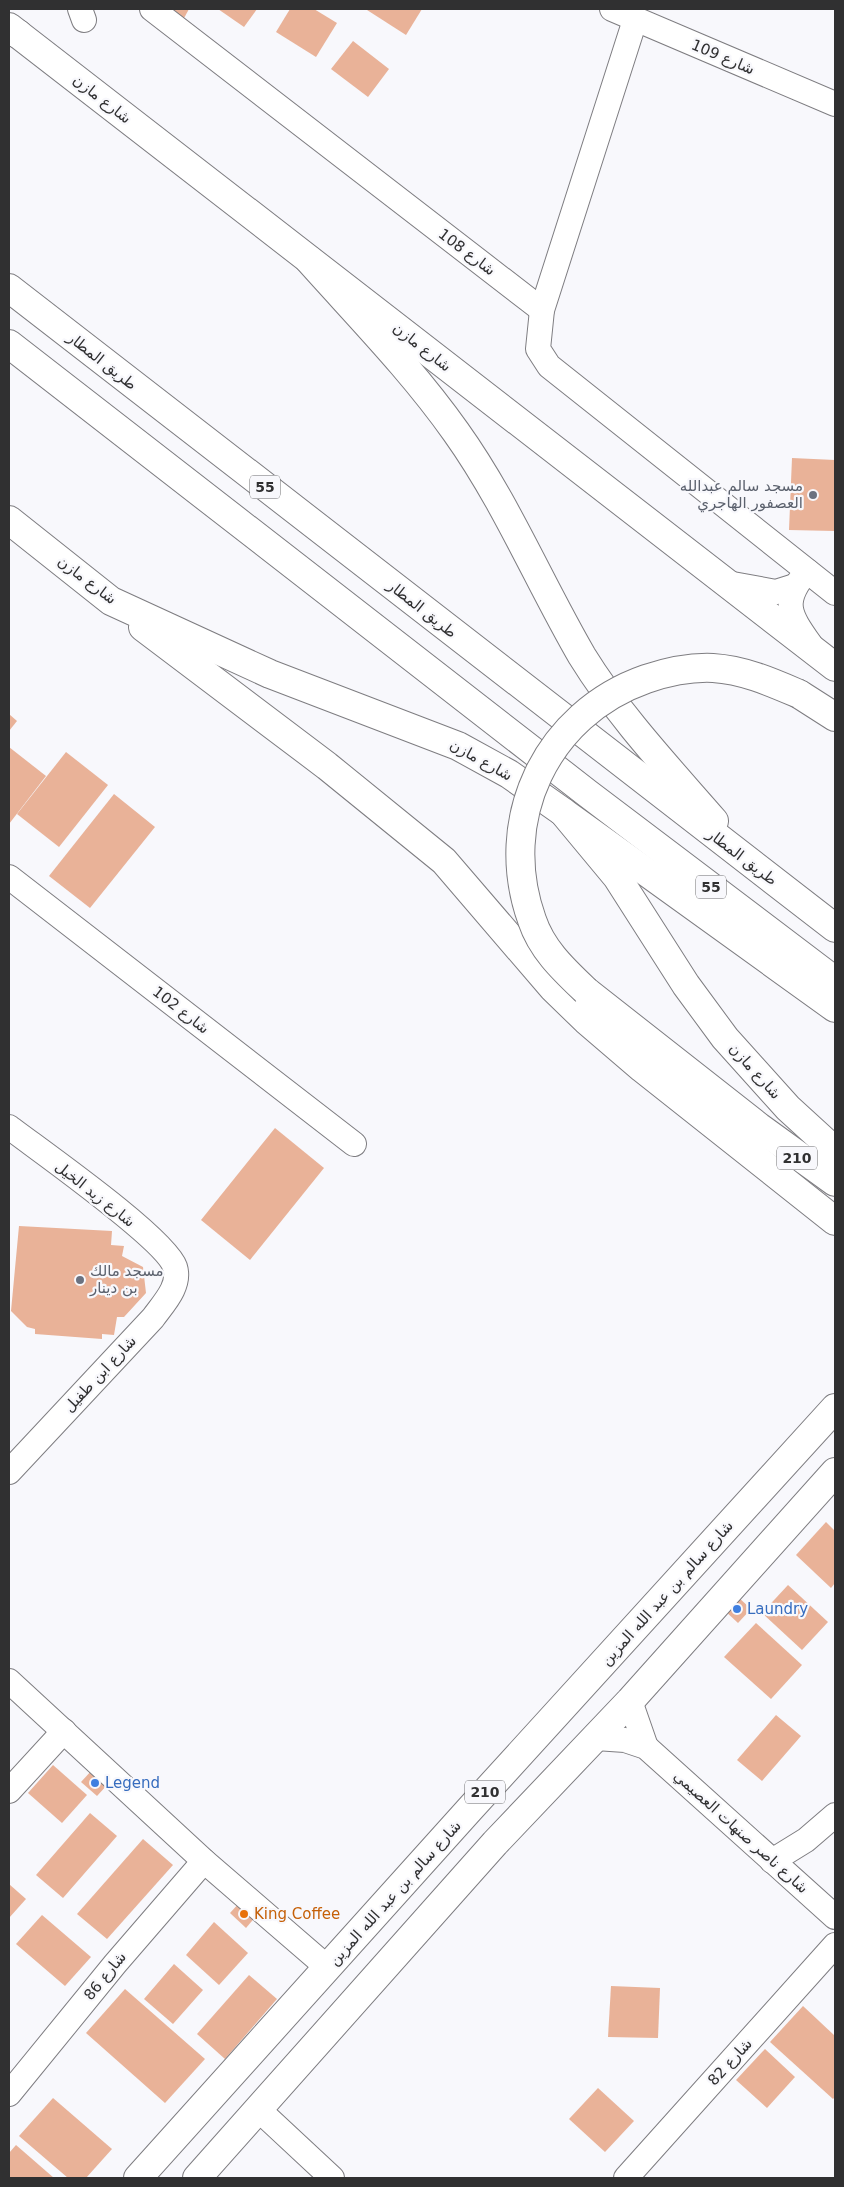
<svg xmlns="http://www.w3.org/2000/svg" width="844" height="2187" viewBox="0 0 844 2187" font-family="'DejaVu Sans',Cairo,sans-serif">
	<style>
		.building { fill: #e9b298 }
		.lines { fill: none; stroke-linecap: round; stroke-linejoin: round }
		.minor-casing { stroke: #7e7d81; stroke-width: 26 }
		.major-casing { stroke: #7e7d81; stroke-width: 30 }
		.highway-casing { stroke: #7e7d81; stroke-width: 30 }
		.minor { stroke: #fff; stroke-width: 24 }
		.major { stroke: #fff; stroke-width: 28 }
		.highway { stroke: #fff; stroke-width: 28 }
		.major-bridge-casing { stroke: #7e7d81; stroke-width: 30; stroke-linecap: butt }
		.major-bridge { stroke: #fff; stroke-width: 28 }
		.worship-dot { fill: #6b7280; stroke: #f8f8fc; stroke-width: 2 }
		.shop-dot { fill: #3f7fe0; stroke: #f8f8fc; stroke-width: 2 }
		.food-dot { fill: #e8710a; stroke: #f8f8fc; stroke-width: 2 }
		.labels { text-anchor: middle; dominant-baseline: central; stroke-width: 4.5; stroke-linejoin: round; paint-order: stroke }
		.shield { fill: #f8f8fc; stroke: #6c6c6e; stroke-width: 1 }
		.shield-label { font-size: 14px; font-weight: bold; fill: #303031 }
		.street-label { font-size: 15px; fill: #303031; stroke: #f8f8fc }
		.worship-label { font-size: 15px; fill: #5b616d; stroke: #f8f8fc; text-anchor: end }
		.shop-label { font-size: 15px; fill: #366cbe; stroke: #f8f8fc; text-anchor: start }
		.food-label { font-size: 15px; fill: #c56008; stroke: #f8f8fc; text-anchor: start }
	</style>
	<rect width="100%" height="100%" fill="#f8f8fc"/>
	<g class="building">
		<path d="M168,9H189L183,20Z"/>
		<path d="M218,9H257L244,27Z"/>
		<path d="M290,9H314L337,23L316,57L276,32Z"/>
		<path d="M368,9H422L406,35L367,10Z"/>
		<path d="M353,41L389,69L368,97L331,69Z"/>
		<path d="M792,458L835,460V531L789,530Z"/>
		<path d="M9,714L17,721L9,731Z"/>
		<path d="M9,747L46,776L9,824Z"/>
		<path d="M66,752L108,785L59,847L17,814Z"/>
		<path d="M114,794L155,827L90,908L49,876Z"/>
		<path d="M275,1128L324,1168L250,1260L201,1220Z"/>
		<path d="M19,1226L112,1231L111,1245L124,1246L122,1256L143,1267L146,1293L124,1317H117L114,1335L102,1334V1339L35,1334V1329L27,1327L11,1311Z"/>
		<path d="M826,1522L835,1531V1583L831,1588L796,1555Z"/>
		<path d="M788,1585L828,1622L802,1650L762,1613Z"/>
		<path d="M737,1596L751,1609L738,1623L724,1610Z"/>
		<path d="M756,1623L802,1665L771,1699L724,1657Z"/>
		<path d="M776,1715L801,1736L762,1781L737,1760Z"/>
		<path d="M53,1765L87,1795L62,1823L28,1793Z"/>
		<path d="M93,1769L109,1783L97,1796L81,1782Z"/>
		<path d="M90,1813L117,1836L63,1898L36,1875Z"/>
		<path d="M143,1839L173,1865L107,1939L77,1914Z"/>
		<path d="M9,1884L26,1899L9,1918Z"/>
		<path d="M241,1901L257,1915L246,1928L230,1913Z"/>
		<path d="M42,1915L91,1957L65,1986L16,1944Z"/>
		<path d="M214,1922L248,1953L219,1985L186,1955Z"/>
		<path d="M174,1964L203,1990L173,2024L144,1999Z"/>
		<path d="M249,1975L277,1999L225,2059L197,2034Z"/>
		<path d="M611,1986L660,1988L658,2038L608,2037Z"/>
		<path d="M125,1989L205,2059L165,2103L86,2033Z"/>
		<path d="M803,2006L835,2036V2097L833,2099L770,2042Z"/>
		<path d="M765,2049L795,2077L767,2108L736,2080Z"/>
		<path d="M598,2088L634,2121L605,2152L569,2119Z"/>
		<path d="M53,2098L112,2149L86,2178H68L19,2136Z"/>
		<path d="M16,2145L54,2178H9V2153Z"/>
	</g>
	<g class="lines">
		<defs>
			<g id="minor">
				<path d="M80,9L84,20"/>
				<path d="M152,9L542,310"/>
				<path d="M612,9L835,104"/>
				<path d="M635,20L542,310L538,349L549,366L835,593"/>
				<path d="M807,571C781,602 789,614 810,644"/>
				<path d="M727,583L776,592L795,586"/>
				<path d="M9,877L354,1144"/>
				<path d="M9,1127C39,1150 165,1238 175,1267C181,1286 163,1304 153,1318L9,1472"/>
				<path d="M9,1681L204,1861L328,1968"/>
				<path d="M630,1701L646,1747"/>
				<path d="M596,1738L625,1740L646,1747L835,1917"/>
				<path d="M9,1791L64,1731"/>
				<path d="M772,1861L806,1840L835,1815"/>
				<path d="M9,2094L115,1964L204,1861"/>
				<path d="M259,2110L332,2178"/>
				<path d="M626,2178L835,1945"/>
			</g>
			<g id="major">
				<path d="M9,27L835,667"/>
				<path d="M9,520L111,601L270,674L458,746L509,774L563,812L617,877L686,985L725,1038L788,1108L835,1151"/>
				<path d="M143,627L327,766L444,861L553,988L586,1020L642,1068L835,1221"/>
				<path d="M799,694L835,717"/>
				<path d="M586,991L759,1127L835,1182"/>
				<path d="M138,2178L469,1810L835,1408"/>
				<path d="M197,2178L495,1843L630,1701L835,1472"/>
			</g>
			<g id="highway">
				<path d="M9,30L18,34"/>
				<path d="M309,260C359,316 413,371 456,432C506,502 539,582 582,656C619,716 668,768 714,821"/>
				<path d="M9,288L835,928"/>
				<path d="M9,344L587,793L835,981"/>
				<path d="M563,812L835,1008"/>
			</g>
		</defs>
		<use href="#minor" class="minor-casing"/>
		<use href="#major" class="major-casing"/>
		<use href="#highway" class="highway-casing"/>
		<use href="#minor" class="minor"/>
		<use href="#major" class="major"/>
		<use href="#highway" class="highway"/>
		<defs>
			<path id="major-bridge" d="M586,991C564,970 542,950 532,920C496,820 546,714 646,679C667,672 691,667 713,668C744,670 771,682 799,694"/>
		</defs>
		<use href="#major-bridge" class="major-bridge-casing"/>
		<use href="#major-bridge" class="major-bridge"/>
	</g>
	<g class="worship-dot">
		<circle cx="813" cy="495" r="5"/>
		<circle cx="80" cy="1280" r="5"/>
	</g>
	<g class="shop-dot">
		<circle cx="737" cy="1609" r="5"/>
		<circle cx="95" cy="1783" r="5"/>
	</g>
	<circle class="food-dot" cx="244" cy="1914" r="5"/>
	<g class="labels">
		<g class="shield">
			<rect x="250" y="475.5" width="30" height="23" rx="4"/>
			<rect x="696" y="875.5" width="30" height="23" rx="4"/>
			<rect x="777" y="1146.5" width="40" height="23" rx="4"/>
			<rect x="465" y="1780.5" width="40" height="23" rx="4"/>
		</g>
		<g class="shield-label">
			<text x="265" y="487">55</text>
			<text x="711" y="887">55</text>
			<text x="797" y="1158">210</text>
			<text x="485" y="1792">210</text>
		</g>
		<g class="street-label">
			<text transform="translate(723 57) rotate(23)">شارع 109</text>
			<text transform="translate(102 99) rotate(38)">شارع مازن</text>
			<text transform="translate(467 252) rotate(37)">شارع 108</text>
			<text transform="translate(422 347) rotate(38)">شارع مازن</text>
			<text transform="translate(102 361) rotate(38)">طريق المطار</text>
			<text transform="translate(87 580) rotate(37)">شارع مازن</text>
			<text transform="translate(422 609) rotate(38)">طريق المطار</text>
			<text transform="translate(481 760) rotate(29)">شارع مازن</text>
			<text transform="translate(742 857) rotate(37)">طريق المطار</text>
			<text transform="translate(181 1010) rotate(38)">شارع 102</text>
			<text transform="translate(755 1071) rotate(48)">شارع مازن</text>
			<text transform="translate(95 1194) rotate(38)">شارع زيد الخيل</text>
			<text transform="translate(100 1374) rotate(-47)">شارع ابن طفيل</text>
			<text transform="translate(667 1593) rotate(-48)">شارع سالم بن عبد الله المزين</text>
			<text transform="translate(741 1832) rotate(42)">شارع ناصر صنهات العصيمي</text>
			<text transform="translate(395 1893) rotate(-48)">شارع سالم بن عبد الله المزين</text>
			<text transform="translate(105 1976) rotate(-51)">شارع 86</text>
			<text transform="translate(730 2062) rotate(-48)">شارع 82</text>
		</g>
		<g class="worship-label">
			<text x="803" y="486">مسجد سالم عبدالله<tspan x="803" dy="17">العصفور الهاجري</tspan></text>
			<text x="90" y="1271" text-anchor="start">مسجد مالك<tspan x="90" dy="17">بن دينار</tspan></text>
		</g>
		<g class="shop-label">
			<text x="747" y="1609">Laundry</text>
			<text x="105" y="1783">Legend</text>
		</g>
		<g class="food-label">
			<text x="254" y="1914">King Coffee</text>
		</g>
	</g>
	<rect width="844" height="2187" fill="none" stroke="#303031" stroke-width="20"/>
</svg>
